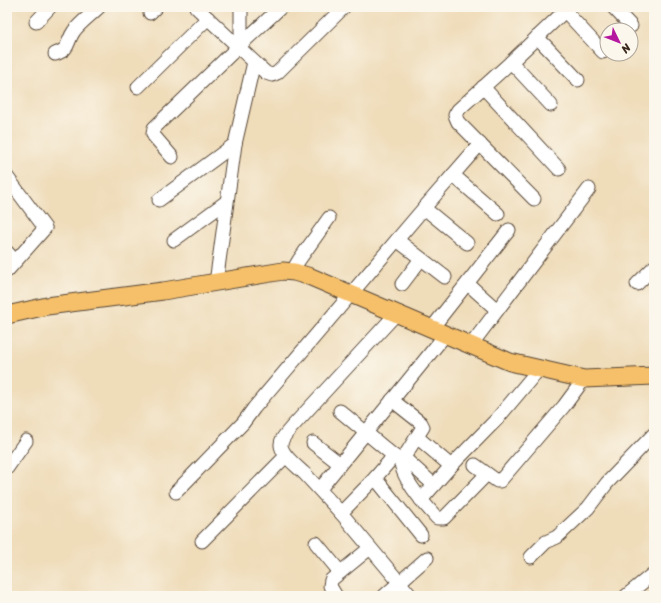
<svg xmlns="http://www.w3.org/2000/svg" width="661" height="603" viewBox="0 0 661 603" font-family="Sriracha,sans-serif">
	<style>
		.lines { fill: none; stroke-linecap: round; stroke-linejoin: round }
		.minor-casing { stroke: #564535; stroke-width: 15 }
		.major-casing { stroke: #564535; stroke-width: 19 }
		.minor { stroke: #fff; stroke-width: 13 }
		.major { stroke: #f6c06b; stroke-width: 17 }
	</style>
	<rect width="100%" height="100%" fill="#fbf7ec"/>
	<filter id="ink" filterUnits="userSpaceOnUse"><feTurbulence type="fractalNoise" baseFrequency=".025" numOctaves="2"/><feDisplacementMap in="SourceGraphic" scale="8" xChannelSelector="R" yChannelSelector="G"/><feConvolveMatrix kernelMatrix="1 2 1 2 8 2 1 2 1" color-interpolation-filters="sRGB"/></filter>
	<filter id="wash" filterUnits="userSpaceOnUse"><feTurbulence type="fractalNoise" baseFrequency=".012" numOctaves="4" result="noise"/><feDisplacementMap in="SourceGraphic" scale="16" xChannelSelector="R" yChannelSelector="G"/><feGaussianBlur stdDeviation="0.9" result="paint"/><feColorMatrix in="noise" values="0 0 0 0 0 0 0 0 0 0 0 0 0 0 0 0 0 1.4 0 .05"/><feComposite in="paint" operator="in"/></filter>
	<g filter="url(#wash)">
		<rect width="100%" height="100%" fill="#efdcb9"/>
	</g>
	<g filter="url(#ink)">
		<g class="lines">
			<defs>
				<g id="minor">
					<path d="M196,7L266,73L272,75L277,73L344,7"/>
					<path d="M613,7L631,26"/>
					<path d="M565,11L603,52"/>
					<path d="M150,13L156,7"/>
					<path d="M36,22L50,7"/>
					<path d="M537,37L578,80"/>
					<path d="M241,44V7"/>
					<path d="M55,54C71,49 66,42 74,31C81,22 91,15 99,7"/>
					<path d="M511,62L551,105"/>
					<path d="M138,87L208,18"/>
					<path d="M483,87L559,169"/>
					<path d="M172,157L154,136L153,134L154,128L238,47L281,7"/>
					<path d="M453,175L498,214"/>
					<path d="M7,177L45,228L7,271"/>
					<path d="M534,199L458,122L455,115L458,110L511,62L569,7"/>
					<path d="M159,200L235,144"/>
					<path d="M424,208L467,243"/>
					<path d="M174,240L226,202"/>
					<path d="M397,240L445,277"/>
					<path d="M7,252L15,261"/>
					<path d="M294,272L296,265L299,260L329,218"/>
					<path d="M216,283L235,144L254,62"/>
					<path d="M402,284L421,259"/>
					<path d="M468,284L497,310"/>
					<path d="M637,284L654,267"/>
					<path d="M432,328L509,230"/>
					<path d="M471,345L589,189"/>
					<path d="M392,400L421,423L423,427L401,462C402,479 425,505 437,518H444L487,474"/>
					<path d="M340,411L400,461"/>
					<path d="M417,437L451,466"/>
					<path d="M313,443L340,464"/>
					<path d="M394,456L375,478L341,513L410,595"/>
					<path d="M403,457L434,485"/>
					<path d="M475,465L497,481H500L564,406L584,379"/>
					<path d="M7,468L26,441"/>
					<path d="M375,478L421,535"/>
					<path d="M320,489L446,334"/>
					<path d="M176,492L243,423L254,408L424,208L480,144"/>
					<path d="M421,500L451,466L497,419L539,369"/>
					<path d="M341,513C329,500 317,487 305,474C298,467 286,459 282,449C278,441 286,434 291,428L396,314"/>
					<path d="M202,541L286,456"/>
					<path d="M316,543L340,572"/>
					<path d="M531,557L546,542L557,537L588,508L607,483L654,434"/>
					<path d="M336,596L330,586L331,580L370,548"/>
					<path d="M384,596L427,558"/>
					<path d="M626,596L654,573"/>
				</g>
				<path id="major" d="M7,315L47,306L163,291L283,271L294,272L311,277L510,362L584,379L654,376"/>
			</defs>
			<use href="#minor" class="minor-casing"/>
			<use href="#major" class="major-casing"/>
			<use href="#minor" class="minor"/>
			<use href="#major" class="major"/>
		</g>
	</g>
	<rect width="661" height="603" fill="none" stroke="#fbf7ec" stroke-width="24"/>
	<g transform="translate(619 42) rotate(133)"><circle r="19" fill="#fbf7ec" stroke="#aea59a"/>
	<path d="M0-3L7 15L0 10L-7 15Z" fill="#b5179e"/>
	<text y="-6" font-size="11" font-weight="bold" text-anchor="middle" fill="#3b2a1e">N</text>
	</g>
</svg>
